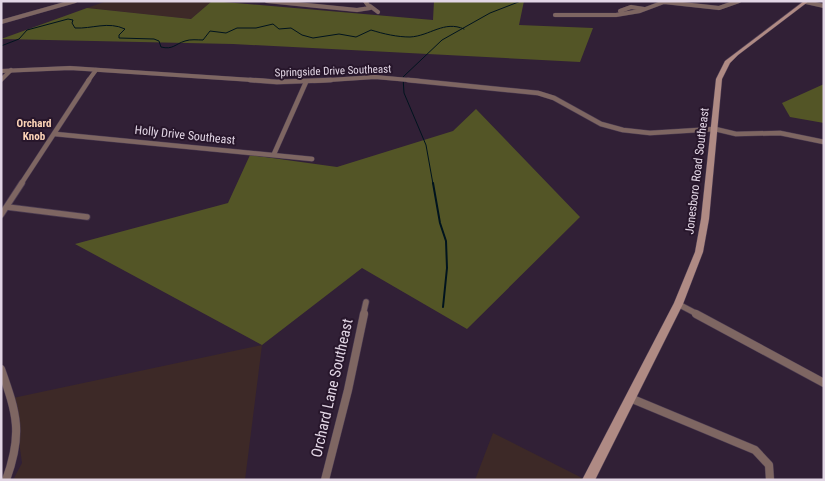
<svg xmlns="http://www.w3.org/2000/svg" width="825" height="481" viewBox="0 0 825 481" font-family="'Roboto Condensed',sans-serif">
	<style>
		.commercial { fill: #3d2927 }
		.forest { fill: #535526 }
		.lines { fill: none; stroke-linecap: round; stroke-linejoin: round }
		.stream-far1 { stroke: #00131e; stroke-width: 1 }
		.stream { stroke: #00131e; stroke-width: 2 }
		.minor-far3-casing { stroke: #4d3d52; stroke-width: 4.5 }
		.minor-far2-casing { stroke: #4d3d52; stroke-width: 5.5 }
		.minor-far1-casing { stroke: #4d3d52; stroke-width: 7 }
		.minor-casing { stroke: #4d3d52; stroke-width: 9 }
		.secondary-casing { stroke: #4d3d52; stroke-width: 1 }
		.minor-far3 { stroke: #7e6662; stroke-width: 4 }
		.minor-far2 { stroke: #7e6662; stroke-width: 4.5 }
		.minor-far1 { stroke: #7e6662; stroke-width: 5.5 }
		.minor { stroke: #7e6662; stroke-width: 8 }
		.secondary { fill: #af8a84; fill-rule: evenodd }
		.labels { text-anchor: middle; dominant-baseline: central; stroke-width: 4; stroke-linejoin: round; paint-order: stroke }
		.far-street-label { font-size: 11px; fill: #e2d6e5; stroke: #27162b }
		.far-neighbourhood-label { font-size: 11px; font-weight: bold; fill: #fdd4b7; stroke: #27162b }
		.street-label { font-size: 12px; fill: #e2d6e5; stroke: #27162b }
		.near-street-label { font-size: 15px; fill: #e2d6e5; stroke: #27162b }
	</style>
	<rect width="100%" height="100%" fill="#312036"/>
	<g class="commercial">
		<path d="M107,1H212L191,19L87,8Z"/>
		<path d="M262,345L245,480H13L22,463L13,398Z"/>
		<path d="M493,433L586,480H475Z"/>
	</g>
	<g class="forest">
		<path d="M212,1L433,20L434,1H524L519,25L593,28L580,62L233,44L1,39L87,8L191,19Z"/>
		<path d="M824,84V123L790,117L782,103Z"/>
		<path d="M476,109L580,217L467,329L362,268L262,345L75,244L228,203L250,155L337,167L453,131Z"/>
	</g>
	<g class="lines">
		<g class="stream-far1">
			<path d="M1,46L19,39L27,30L68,19L73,20L72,23L75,28C92,29 108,21 125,29L119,35V38L154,39L159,41L161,47C173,50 175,44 185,41C190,39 198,40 203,40L210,31L226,33L237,28H256L273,24L279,29L291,28L302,35L313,38L339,34L356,37L371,30C384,34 397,37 410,37C430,36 444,20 464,29"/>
			<path d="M433,184L426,145L404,93L403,77L442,40L490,13L521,1"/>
		</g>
		<path class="stream" d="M433,183L440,223L446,241L447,268L443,307"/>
		<defs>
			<g id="minor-far3">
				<path d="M267,1L357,10L370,8L365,1"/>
				<path d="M806,2L824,6"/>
				<path d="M370,6L378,12"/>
				<path d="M622,13L620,11L631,7L644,9"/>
				<path d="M555,15H616L640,11L664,2L719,8L739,1"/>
				<path d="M1,22L75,1"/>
				<path d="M1,71L70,68L269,81"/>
				<path d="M1,80L11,70"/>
				<path d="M88,81L96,70"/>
				<path d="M314,81L375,77L420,81"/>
			</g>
			<g id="minor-far2">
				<path d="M250,80L277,82L331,80"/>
				<path d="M408,80L538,93L554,98L601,124L623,130L650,133L715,129L736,134L780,133L824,142"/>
				<path d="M55,134L312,159"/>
				<path d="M274,154L306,82"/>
				<path d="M21,184L89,80"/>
			</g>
			<g id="minor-far1">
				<path d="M7,207L87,217"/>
				<path d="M1,215L22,183"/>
				<path d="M678,304L699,315"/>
				<path d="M363,315L366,302"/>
			</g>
			<g id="minor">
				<path d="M696,314L824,383"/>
				<path d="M1,369C17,414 23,434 6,480"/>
				<path d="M630,398L755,450L769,465L770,480"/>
				<path d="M325,480L348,390L364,314"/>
			</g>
			<path id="secondary" d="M804,1H809L738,55L730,63L722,79L709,219L703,252L683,304L595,480H582L674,303L695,252L701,219L716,79L725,61Z"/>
		</defs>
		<use href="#minor-far3" class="minor-far3-casing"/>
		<use href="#minor-far2" class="minor-far2-casing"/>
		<use href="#minor-far1" class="minor-far1-casing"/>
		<use href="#minor" class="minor-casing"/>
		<use href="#secondary" class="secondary-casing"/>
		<use href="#minor-far3" class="minor-far3"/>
		<use href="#minor-far2" class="minor-far2"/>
		<use href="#minor-far1" class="minor-far1"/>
		<use href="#minor" class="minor"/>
		<use href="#secondary" class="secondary"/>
	</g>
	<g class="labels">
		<g class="far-street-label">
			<text transform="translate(333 71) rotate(-2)">Springside Drive Southeast</text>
		</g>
		<g class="far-neighbourhood-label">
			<text x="34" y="123">Orchard<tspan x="34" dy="13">Knob</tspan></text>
		</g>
		<g class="street-label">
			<text transform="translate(185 135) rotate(6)">Holly Drive Southeast</text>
			<text transform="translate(697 171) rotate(-83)">Jonesboro Road Southeast</text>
		</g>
		<g class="near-street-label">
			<text transform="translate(332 388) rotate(-77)">Orchard Lane Southeast</text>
		</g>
	</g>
	<rect width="825" height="481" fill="none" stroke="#e2d6e5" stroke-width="5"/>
</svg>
